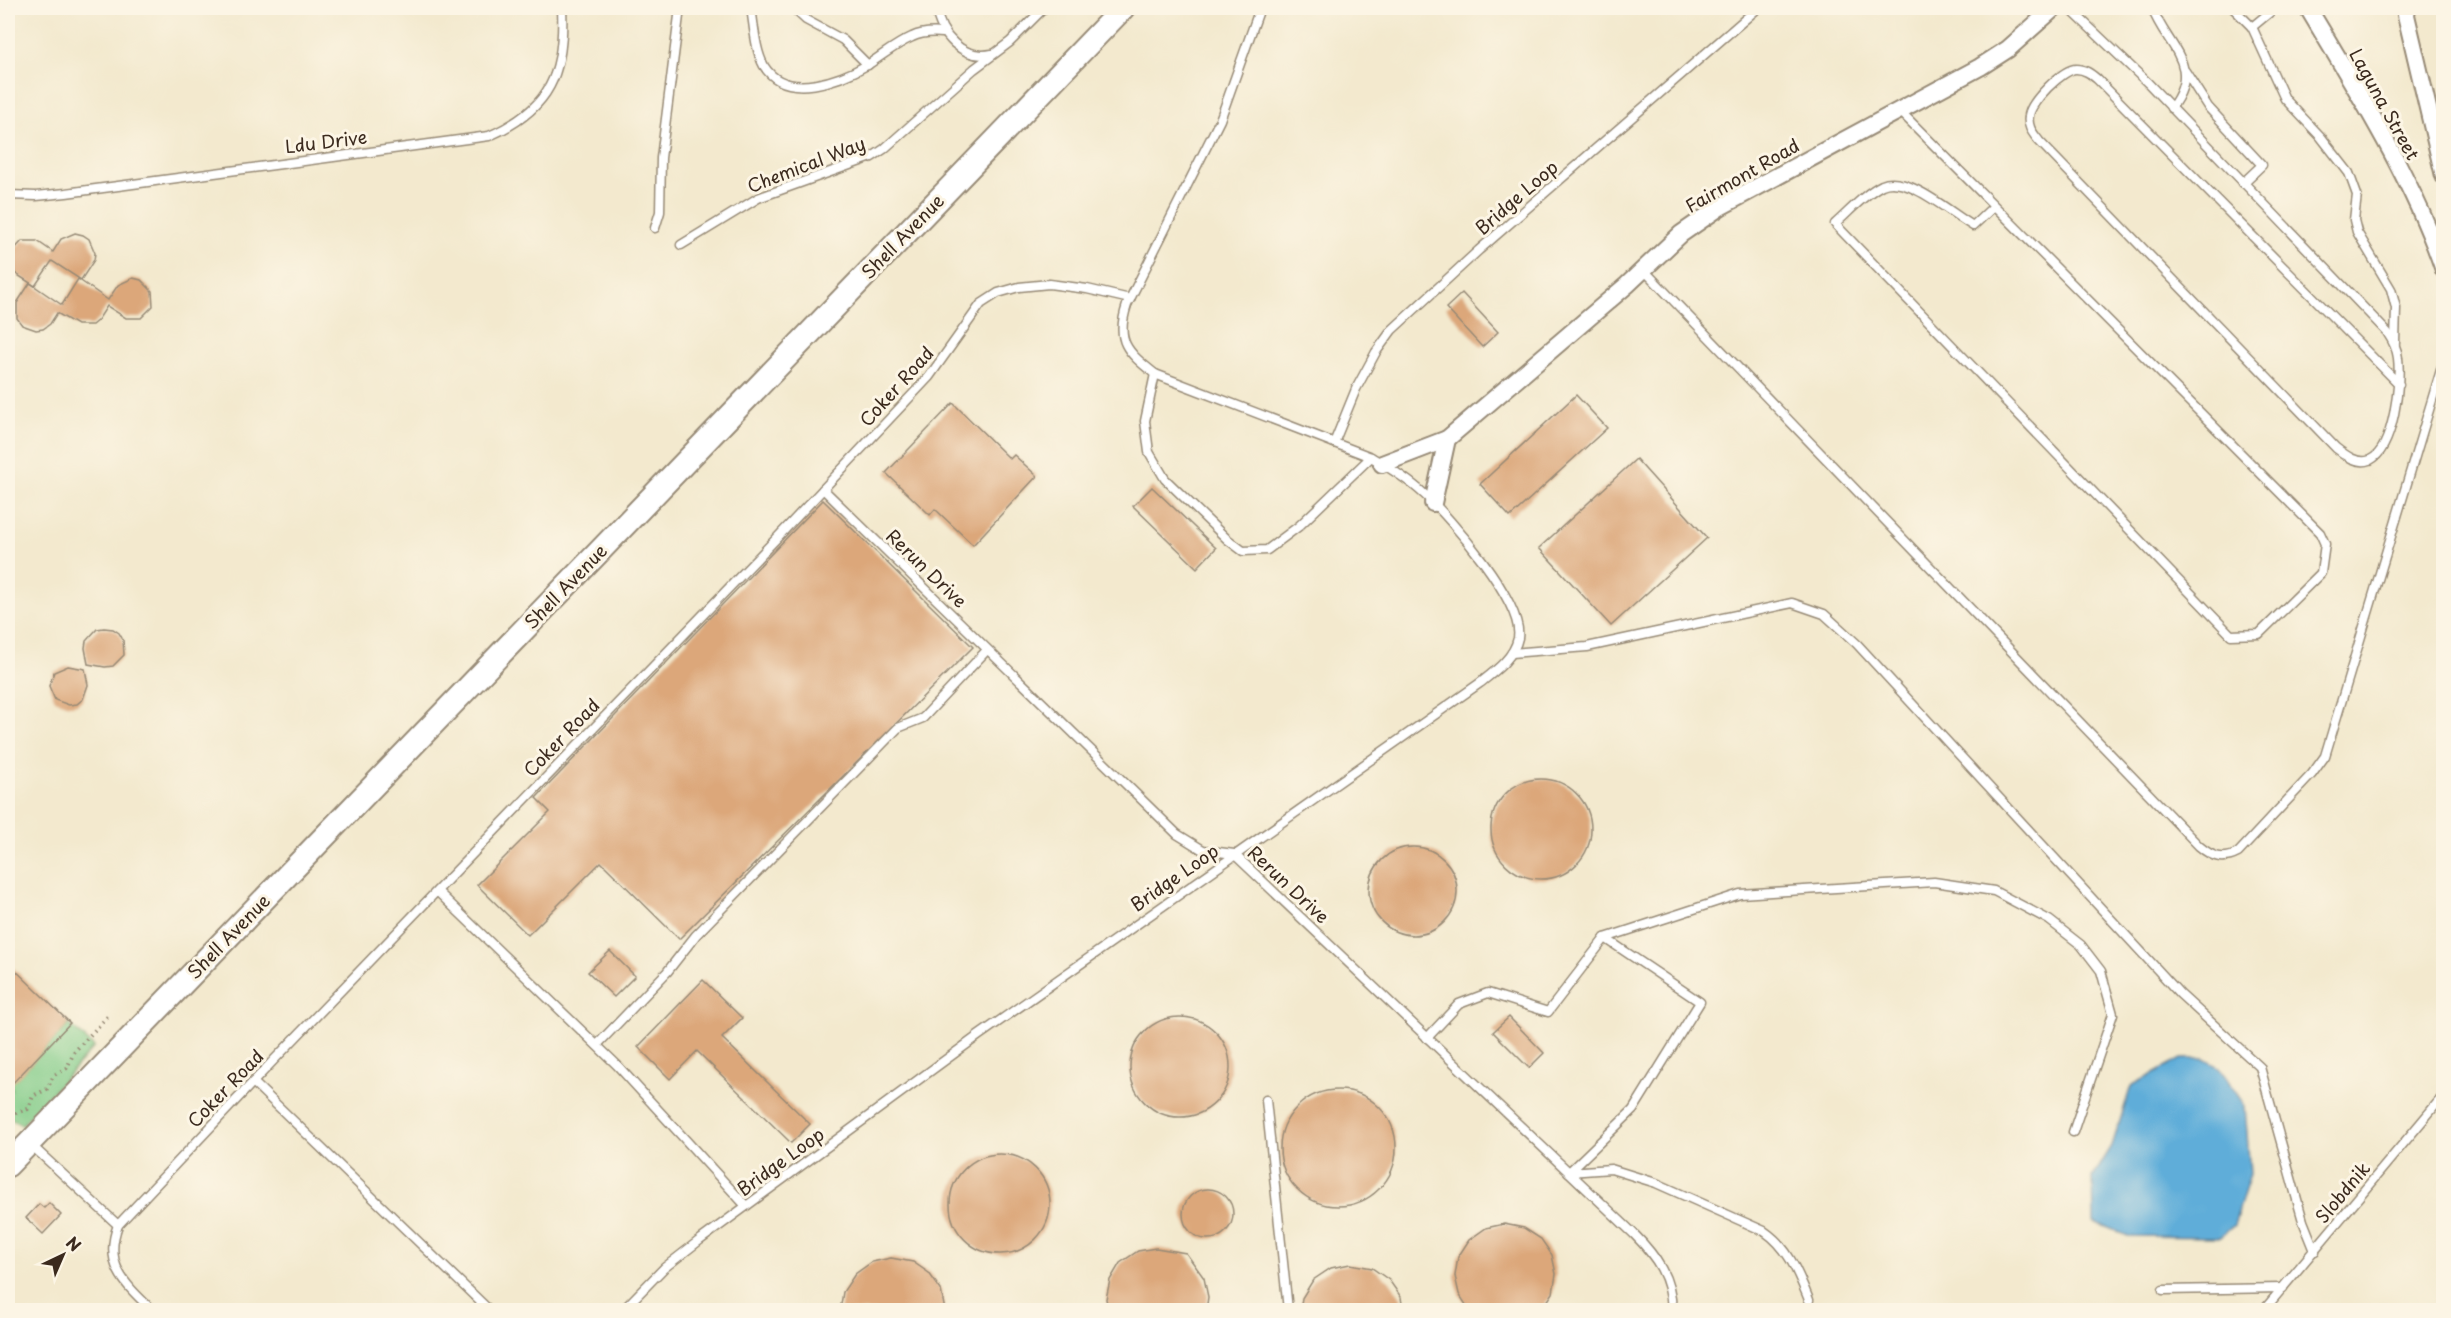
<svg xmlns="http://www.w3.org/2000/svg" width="2451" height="1318" viewBox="0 0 2451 1318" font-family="'Playpen Sans',sans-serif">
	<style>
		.green { fill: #83cc89; stroke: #5f7b54; stroke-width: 1.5 }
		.water { fill: #5fadd9; stroke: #4d6c7c; stroke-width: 1.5 }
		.building { fill: #dca77a }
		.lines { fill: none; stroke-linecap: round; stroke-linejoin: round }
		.lane-casing { stroke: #978a76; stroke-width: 11 }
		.street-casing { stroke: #978a76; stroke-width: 20 }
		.secondary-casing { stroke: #978a76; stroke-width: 26 }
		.path { stroke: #978a76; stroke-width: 4; stroke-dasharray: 1.5 4.5; stroke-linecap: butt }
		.lane { stroke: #fff; stroke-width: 8 }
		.street { stroke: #fff; stroke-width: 16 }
		.secondary { stroke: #fff; stroke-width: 22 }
		.labels { text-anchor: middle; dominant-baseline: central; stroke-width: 6; stroke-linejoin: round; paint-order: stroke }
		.street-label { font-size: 18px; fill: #3b2a1e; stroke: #fcf5e5 }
	</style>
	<rect width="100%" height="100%" fill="#fcf5e5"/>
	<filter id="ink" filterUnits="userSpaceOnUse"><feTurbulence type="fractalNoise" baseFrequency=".0167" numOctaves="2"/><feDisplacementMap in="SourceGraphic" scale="12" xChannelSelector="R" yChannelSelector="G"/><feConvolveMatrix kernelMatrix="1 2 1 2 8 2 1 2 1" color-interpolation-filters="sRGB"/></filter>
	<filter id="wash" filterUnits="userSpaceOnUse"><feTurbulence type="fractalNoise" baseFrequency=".008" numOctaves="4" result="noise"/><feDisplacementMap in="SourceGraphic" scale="24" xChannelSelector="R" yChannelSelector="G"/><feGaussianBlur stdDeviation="1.35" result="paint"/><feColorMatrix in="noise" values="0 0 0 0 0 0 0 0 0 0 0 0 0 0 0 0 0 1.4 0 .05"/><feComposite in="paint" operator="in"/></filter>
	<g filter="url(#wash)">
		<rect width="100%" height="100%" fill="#f3e9ce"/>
		<path class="green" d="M69,1024L94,1047L22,1125L8,1117V1093L12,1089L9,1086Z"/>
		<path class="water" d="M2181,1059H2204L2219,1067L2245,1106L2250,1174L2234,1225L2221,1237L2128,1236L2094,1222L2093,1177L2112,1146L2131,1086Z"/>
		<g id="blocks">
			<g class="building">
				<path d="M75,233L83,235L89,239L95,253L94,260L81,280L52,261L35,286L16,274L12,267L11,253L22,241H37L53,252L61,239Z"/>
				<path d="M133,278L141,280L152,291L153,306L141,318H126L107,306L98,320L92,325H77L57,313L50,324L43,329L36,330L22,325L17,318V303L30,283L62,305L78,279L108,300L118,285Z"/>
				<path d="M1462,293L1498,332L1482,347L1446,308Z"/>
				<path d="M1576,395L1607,428L1510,517L1480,484Z"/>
				<path d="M953,403L1010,459L1014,455L1037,476L973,545L935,509L930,515L886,473Z"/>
				<path d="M1636,459L1707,538L1611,626L1539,548Z"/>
				<path d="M1152,487L1216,548L1197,568L1133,506Z"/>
				<path d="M823,500L973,647L679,939L601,862L528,935L477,885L550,812L536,798Z"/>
				<path d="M104,628L113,629L119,633L123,640L124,655L113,666L105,667L88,664L85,648L86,641L97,629Z"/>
				<path d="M68,666L85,669L88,685L83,699L77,704L69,705L55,700L49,686L54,672Z"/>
				<circle cx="1541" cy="829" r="50"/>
				<circle cx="1413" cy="891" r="44"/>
				<path d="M610,951L635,976L614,997L588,972Z"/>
				<path d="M8,963L70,1023L8,1088Z"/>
				<path d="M703,980L742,1018L722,1038L810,1124L791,1143L697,1051L670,1079L638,1047Z"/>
				<circle cx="1180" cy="1067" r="50"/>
				<path d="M1509,1017L1544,1053L1529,1068L1493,1032Z"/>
				<circle cx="1338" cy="1148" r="58"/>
				<circle cx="1000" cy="1204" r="50"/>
				<circle cx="1208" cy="1214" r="25"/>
				<path d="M49,1203L61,1215L43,1234L26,1218L39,1204L44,1208Z"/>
				<path d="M1504,1224L1524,1228L1541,1239L1552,1255L1556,1274L1553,1293L1541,1311H1470L1459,1294L1455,1276L1458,1257L1469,1240L1486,1228Z"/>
				<path d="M1156,1248L1186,1253L1204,1278L1208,1297L1206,1311H1109L1106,1299L1110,1280L1120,1263L1138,1251Z"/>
				<path d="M891,1258L913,1262L929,1273L941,1290L945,1311H840L843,1292L855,1274L872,1262Z"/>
				<path d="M1350,1264L1372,1268L1389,1280L1401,1297L1403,1311H1300L1302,1298L1313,1280L1331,1268Z"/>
			</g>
		</g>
	</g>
	<g filter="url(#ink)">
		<use href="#blocks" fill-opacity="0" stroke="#978a76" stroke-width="1.5"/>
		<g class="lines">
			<defs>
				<g id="lane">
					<path d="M751,8C754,25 755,50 764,66C786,102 841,80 869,64C883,55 896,44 912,37C922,32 932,32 943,33"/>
					<path d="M793,8L806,20L843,40L868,65"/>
					<path d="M936,8C940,35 962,60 992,54"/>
					<path d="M2069,8L2148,83L2387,332C2393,341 2397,348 2398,358C2401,381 2394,449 2370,460C2358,465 2345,455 2336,448L2039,141C2033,133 2027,127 2029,116C2030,102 2063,69 2076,69C2085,69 2091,74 2097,79L2399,384"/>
					<path d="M2152,8C2166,46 2204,65 2171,108"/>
					<path d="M2233,8L2252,27L2275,8"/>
					<path d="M2252,27L2285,99L2321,137L2349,173L2357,195L2354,220L2357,232L2391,289L2396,308L2395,343"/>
					<path d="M2185,71L2208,107L2262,165L2243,183"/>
					<path d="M1899,110L2320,533L2325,544L2321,573L2259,634L2231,635L1835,224C1850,211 1864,194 1882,185C1908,174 1950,213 1973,226L1993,207"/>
					<path d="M8,195L36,196L66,193L489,136C551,109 565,72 562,8"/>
					<path d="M655,228L660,212L661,158L680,8"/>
					<path d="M681,245L758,198L872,157L884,149L974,69L1010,42L1044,8"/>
					<path d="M1643,269L2199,846C2212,857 2223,861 2238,853L2312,774L2325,756L2444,360"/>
					<path d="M1155,374L1145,421L1149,452L1165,479L1227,539L1243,551L1267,550L1299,526L1371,457"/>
					<path d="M1334,443L1356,389L1376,352L1392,330L1479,250L1758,8"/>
					<path d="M823,489L1177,834L1203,850L1234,854L1634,1234C1657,1257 1671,1278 1672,1310"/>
					<path d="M1512,653L1587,647L1792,603L1824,614L1857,644L2180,994L2260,1067L2303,1221L2315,1251"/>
					<path d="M437,891L617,1065L746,1206"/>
					<path d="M1605,938L1740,894L1934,882L1994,891L2049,920L2081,945L2101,971L2113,1014L2073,1132"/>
					<path d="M1427,1038L1459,1004L1488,993L1548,1012L1605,938L1700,1002L1633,1110L1569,1172"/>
					<path d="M597,1045L667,972L696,935L898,728L923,718L987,650"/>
					<path d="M253,1082L489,1310"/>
					<path d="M1266,1100L1288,1310"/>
					<path d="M30,1144L118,1225"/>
					<path d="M1569,1172L1611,1169L1656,1183L1764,1231C1789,1248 1798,1273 1809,1300"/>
					<path d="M2163,1290L2283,1288"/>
					<path d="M152,1310C125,1284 103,1265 118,1225L272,1062L775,540L929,377L981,304L998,293L1019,287L1049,284L1087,289L1130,299"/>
					<path d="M623,1310L664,1268L700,1240L978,1036L1480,683C1494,672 1514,658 1518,638C1524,603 1450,517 1424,494C1408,479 1390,468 1371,457L1155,374C1127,352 1115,341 1127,305L1220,120L1260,8"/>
					<path d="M2264,1310L2444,1095"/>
				</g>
				<g id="street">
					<path d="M2308,8C2358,92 2412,177 2444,270"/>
					<path d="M2407,8L2406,15L2444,176"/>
					<path d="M1382,464L1447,439L1627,285L1681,234L1720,207L1980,67L2008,49L2054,8"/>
					<path d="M1433,503L1447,439"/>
				</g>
				<path id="secondary" d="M8,1165L1123,8"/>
			</defs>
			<use href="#lane" class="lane-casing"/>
			<use href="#street" class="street-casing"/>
			<use href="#secondary" class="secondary-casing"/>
			<path class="path" d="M8,1123L16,1113L28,1109L33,1096L47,1089L54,1075L67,1068L74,1052L110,1014"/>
			<use href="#lane" class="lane"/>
			<use href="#street" class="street"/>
			<use href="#secondary" class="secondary"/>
		</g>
	</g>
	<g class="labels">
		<g class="street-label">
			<text transform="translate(2385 104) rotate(61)">Laguna Street</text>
			<text transform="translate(326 141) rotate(-7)">Ldu Drive</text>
			<text transform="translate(806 164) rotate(-21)">Chemical Way</text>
			<text transform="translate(1742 175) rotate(-30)">Fairmont Road</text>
			<text transform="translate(1516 197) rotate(-41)">Bridge Loop</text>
			<text transform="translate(902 236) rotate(-46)">Shell Avenue</text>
			<text transform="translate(896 386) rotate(-48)">Coker Road</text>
			<text transform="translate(927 568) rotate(44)">Rerun Drive</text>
			<text transform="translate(565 586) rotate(-46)">Shell Avenue</text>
			<text transform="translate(561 737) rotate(-46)">Coker Road</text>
			<text transform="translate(1174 877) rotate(-35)">Bridge Loop</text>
			<text transform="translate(1289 884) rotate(43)">Rerun Drive</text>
			<text transform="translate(228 936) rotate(-46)">Shell Avenue</text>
			<text transform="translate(225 1088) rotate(-46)">Coker Road</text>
			<text transform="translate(780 1161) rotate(-36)">Bridge Loop</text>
			<text transform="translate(2342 1192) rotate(-50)">Slobdnik</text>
		</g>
	</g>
	<rect width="2451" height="1318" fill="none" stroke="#fcf5e5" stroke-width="30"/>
	<g transform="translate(63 1255) rotate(44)" stroke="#fcf5e5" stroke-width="4.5" paint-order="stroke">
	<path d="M0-4.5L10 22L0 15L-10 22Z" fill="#3b2a1e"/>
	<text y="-9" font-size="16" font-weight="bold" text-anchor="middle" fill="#3b2a1e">N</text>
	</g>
</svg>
